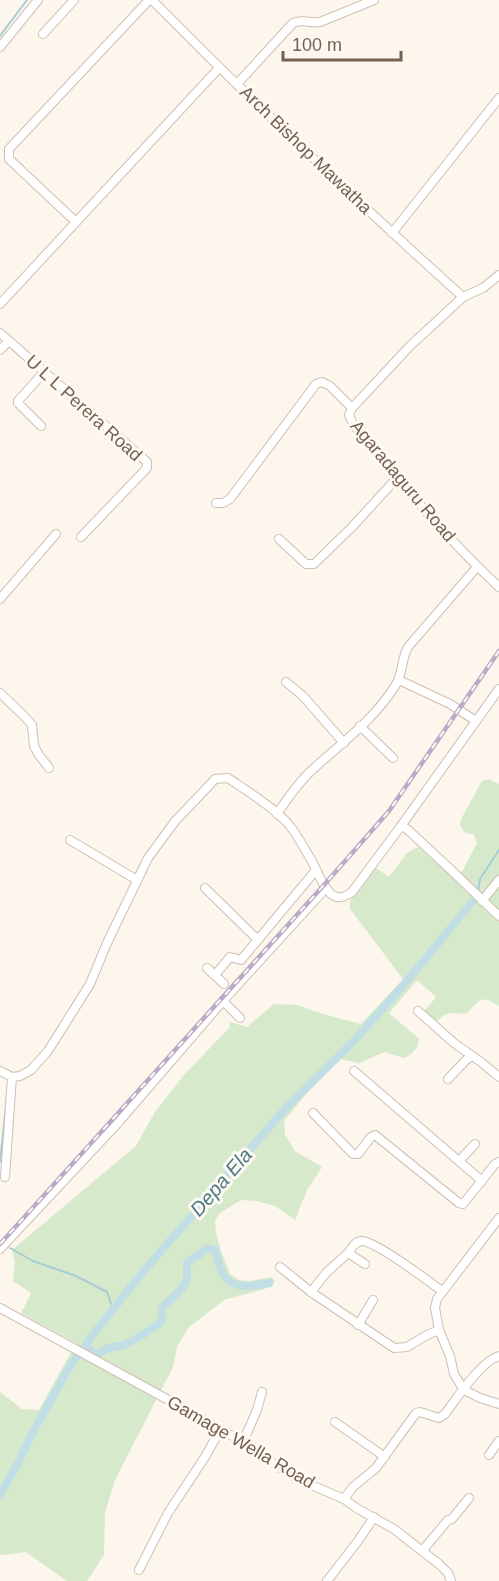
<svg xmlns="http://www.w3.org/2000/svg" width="499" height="1581" viewBox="0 0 499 1581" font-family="Helvetica,sans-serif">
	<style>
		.green { fill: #d6e9cb }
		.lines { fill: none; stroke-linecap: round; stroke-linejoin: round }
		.stream { stroke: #a8cdd6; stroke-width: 2 }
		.canal { stroke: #c1dee5; stroke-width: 8 }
		.minor-casing { stroke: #cebfb2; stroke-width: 10 }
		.minor { stroke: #fff; stroke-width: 8 }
		.rail-casing { stroke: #baaac6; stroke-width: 4.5 }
		.rail { stroke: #fefaf3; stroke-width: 2; stroke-dasharray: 7; stroke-linecap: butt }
		.labels { text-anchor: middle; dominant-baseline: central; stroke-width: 6; stroke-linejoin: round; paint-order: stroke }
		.street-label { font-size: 18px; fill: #765f50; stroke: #fefaf3 }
		.water-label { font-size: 20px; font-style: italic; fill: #4b7b87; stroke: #fefaf3 }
	</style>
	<rect width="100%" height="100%" fill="#fcf6ec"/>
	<path class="green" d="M489,779L499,784V1006C480,994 480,1000 467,1013C450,1016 451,1008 436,1022L424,1012L436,997L417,980L389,1013L419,1039C417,1049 414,1053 404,1058L385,1052L359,1063L340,1059L311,1088L284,1121L285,1135L295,1151L322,1167L307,1190L295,1220L275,1206L256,1201L241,1200L220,1213L215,1221L216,1234L221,1251L230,1274L239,1280L249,1281L271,1277L275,1281L271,1287L224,1300L188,1328L177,1347L173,1367L115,1480L105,1512L104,1555L87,1581H67L26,1552L0,1555V1392L22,1409L39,1410L76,1343L21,1313L31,1293L13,1281L15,1262L12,1250L136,1146L155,1112L184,1075L229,1028L230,1022L247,1027L274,1004L297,1005L326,1015L361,1024L403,979L350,909V901L376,868L389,877L407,853L418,847L454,878L463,870L477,843L474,835L464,832L460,825L461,819L482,781Z"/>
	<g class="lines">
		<g class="stream">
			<path d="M0,36L27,0"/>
			<path d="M478,892L480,879L499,850"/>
			<path d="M0,1162L7,1096"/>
			<path d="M10,1248L33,1261L76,1276L107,1292L113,1309"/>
		</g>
		<g class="canal">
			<path d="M86,1347L93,1353L98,1354L108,1348L124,1345L141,1336L161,1322L162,1316V1308C169,1299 186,1289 187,1278C188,1273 186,1268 187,1263L208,1248L215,1250C218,1258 219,1267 223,1274C232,1291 253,1286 269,1283"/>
			<path d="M0,1495L16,1467L34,1430L70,1366L81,1350L86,1347L88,1341L137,1279L235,1166L288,1106L353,1042L401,988L478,895"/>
		</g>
		<defs>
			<g id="minor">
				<path d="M152,0C253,102 356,201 463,297"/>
				<path d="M43,34L74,0"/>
				<path d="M0,47L38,0"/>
				<path d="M237,84L293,23C302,19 310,23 320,22L374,0"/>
				<path d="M76,222L9,159V149L149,0"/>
				<path d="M392,233L499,98"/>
				<path d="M499,275L483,288L463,297L410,346L352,408L349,415L353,424C399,481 445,537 499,587"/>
				<path d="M0,304L219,68"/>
				<path d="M0,333L147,462V468L81,537"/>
				<path d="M0,350L9,341"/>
				<path d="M41,426L18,403V401L44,372"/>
				<path d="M216,503H223L230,499L316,384L322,382L330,386L352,408"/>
				<path d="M279,539L306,564H314L352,527L397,478"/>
				<path d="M0,599L56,534"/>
				<path d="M399,680L450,704L476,721"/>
				<path d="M286,682L303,696L344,743"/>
				<path d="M0,693L24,716L32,725L34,746L39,755L49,768"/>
				<path d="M360,726L393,758"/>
				<path d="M277,814C287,799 298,783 311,771C340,744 374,720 395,686C403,675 401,659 408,647L477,567"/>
				<path d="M401,826L499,689"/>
				<path d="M70,840L137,880"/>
				<path d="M205,888L258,940"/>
				<path d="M482,901L499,880"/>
				<path d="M207,968L224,984"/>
				<path d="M215,975L230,957L241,960L316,870"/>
				<path d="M418,1011L454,1043L481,1062L499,1077"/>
				<path d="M240,1018L223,1001L326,888"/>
				<path d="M0,1071L12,1077L20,1076L31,1070L48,1051L90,984L107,943L148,858L176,820L203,792L215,779L228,778C247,791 280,811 293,830C299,839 305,849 310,858C317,869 321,885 331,894C338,900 345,897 352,892L401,826L407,829L448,867L499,916"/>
				<path d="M354,1071L482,1181"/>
				<path d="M448,1079L466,1060L472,1056"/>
				<path d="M313,1113L353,1154H358L371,1137L375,1135L459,1203L463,1204L495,1164L499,1162"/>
				<path d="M459,1161L475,1144"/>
				<path d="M5,1177L12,1077"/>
				<path d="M0,1249L117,1124L223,1001"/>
				<path d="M348,1253C352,1248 355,1241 362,1241C377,1242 427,1280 442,1291"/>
				<path d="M280,1267L311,1292L394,1348L407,1347L427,1335L439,1330"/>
				<path d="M311,1292L326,1273L348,1253L365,1264"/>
				<path d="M0,1308L185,1409L243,1442L284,1471L302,1481L344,1499L358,1509L394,1529L422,1551L439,1564L448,1573L451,1581"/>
				<path d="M358,1325L373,1300"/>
				<path d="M464,1390L454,1374L450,1356L439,1330L435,1308L437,1299L499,1218"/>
				<path d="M464,1390L480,1398L499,1404"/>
				<path d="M335,1422L385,1457"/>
				<path d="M243,1442L257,1410L262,1392"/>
				<path d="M489,1455L499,1441"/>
				<path d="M344,1499L353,1487L376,1468L416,1413L420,1412L439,1418L445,1414C457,1398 481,1361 499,1356"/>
				<path d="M422,1551L448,1520L452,1519L469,1498"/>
				<path d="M139,1570L168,1513L205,1457L220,1430"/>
				<path d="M327,1581L358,1541L374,1517"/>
			</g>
		</defs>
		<use href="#minor" class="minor-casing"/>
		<use href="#minor" class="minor"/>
		<defs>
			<path id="rail" d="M0,1244L324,885L389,811L499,651"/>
		</defs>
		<use href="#rail" class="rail-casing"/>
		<use href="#rail" class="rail"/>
	</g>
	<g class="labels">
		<g class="street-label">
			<text transform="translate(306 150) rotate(44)">Arch Bishop Mawatha</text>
			<text transform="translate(84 408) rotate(42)">U L L Perera Road</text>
			<text transform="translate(403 481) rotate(50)">Agaradaguru Road</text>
			<text transform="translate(241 1442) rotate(30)">Gamage Wella Road</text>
		</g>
		<g class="water-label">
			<text transform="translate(221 1182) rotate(-49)">Depa Ela</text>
		</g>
	</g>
	<path d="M283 51v9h118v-9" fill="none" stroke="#765f50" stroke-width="3"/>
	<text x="292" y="51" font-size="18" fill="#765f50" stroke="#fefaf3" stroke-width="4.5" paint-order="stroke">100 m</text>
</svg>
